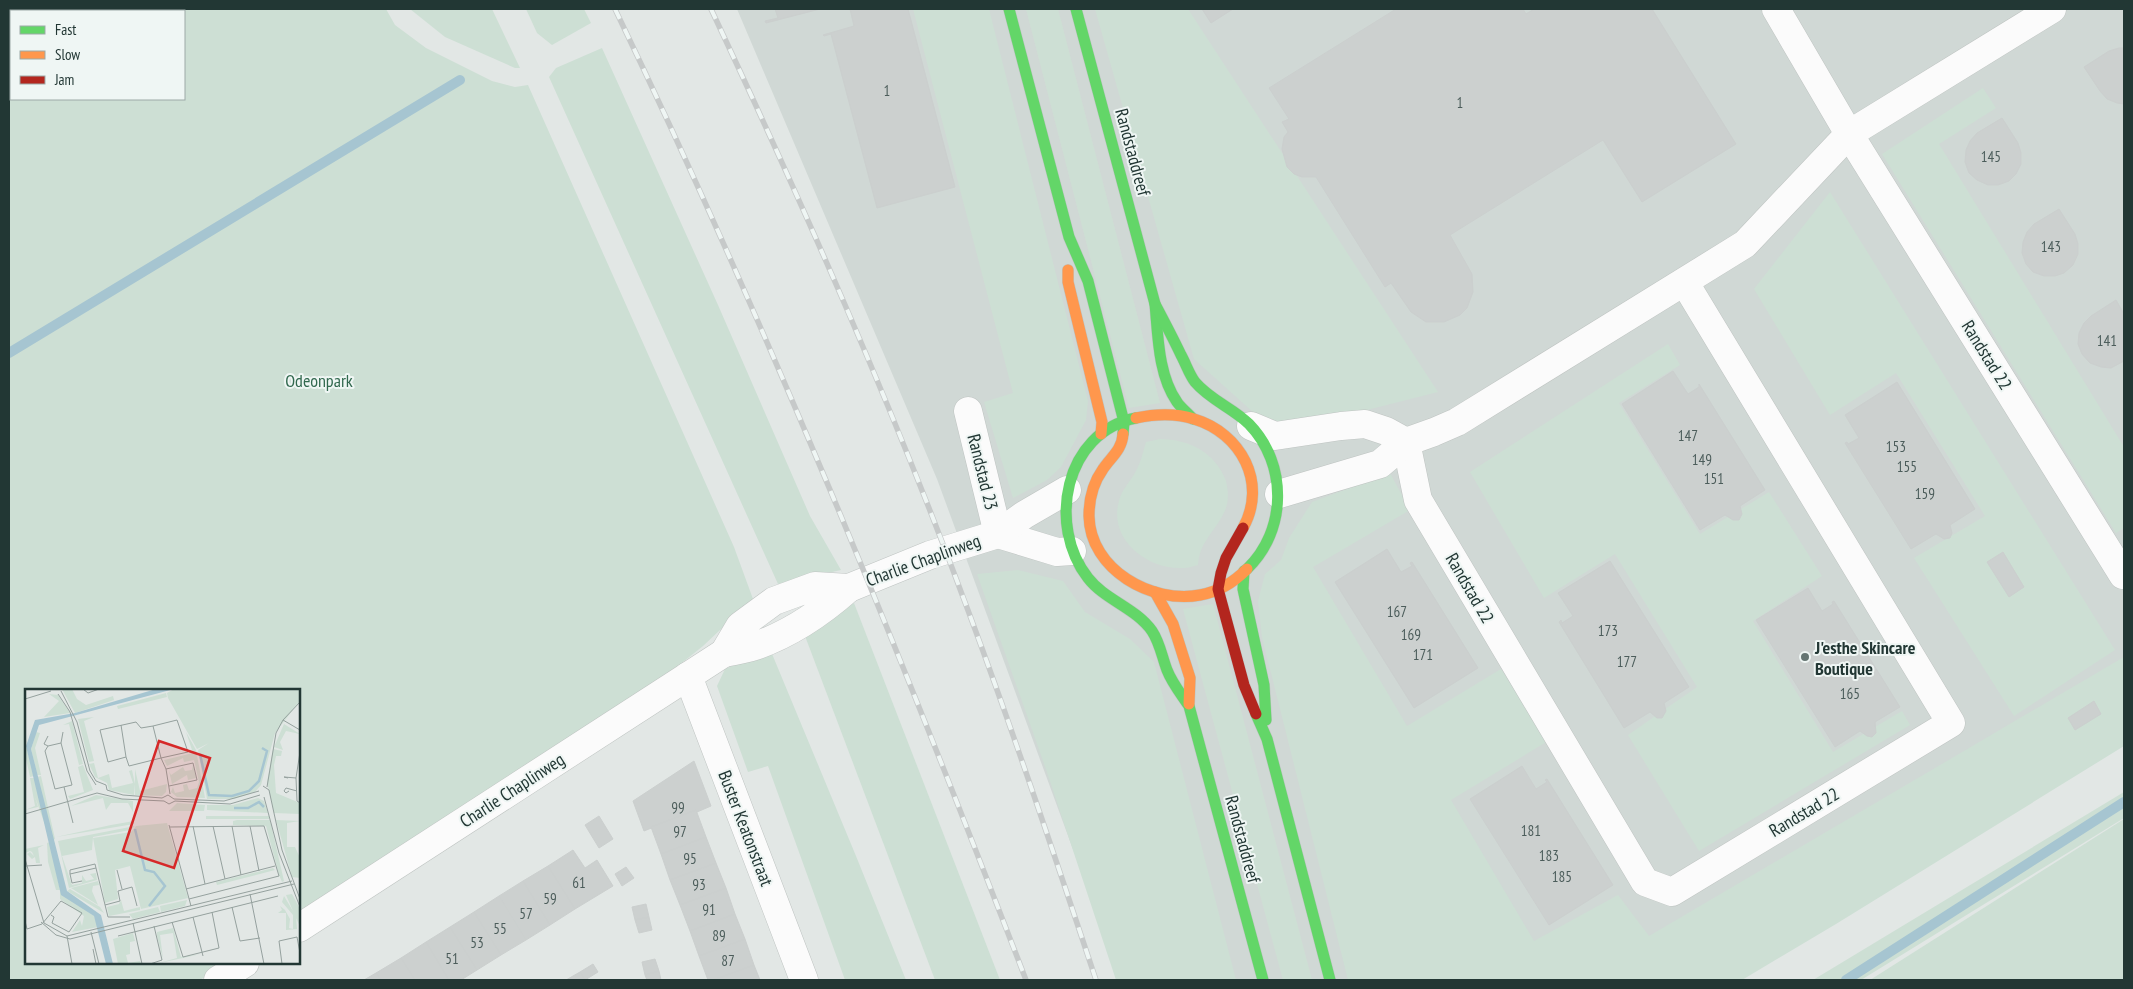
<svg xmlns="http://www.w3.org/2000/svg" width="2133" height="989" viewBox="0 0 2133 989" font-family="'PT Sans Narrow',sans-serif">
	<style>
		.built { fill: #d0d8d5 }
		.green { fill: #cddfd4; fill-rule: evenodd }
		.lines { fill: none; stroke-linecap: round; stroke-linejoin: round }
		.stream { stroke: #a6c5d1; stroke-width: 10 }
		.building { fill: #ccd0cf; stroke: #cbcfce }
		.street-casing { stroke: #bfc4c2; stroke-width: 29 }
		.fast-casing { stroke: #bec4c2; stroke-width: 12 }
		.slow-casing { stroke: #bec4c2; stroke-width: 12 }
		.jam-casing { stroke: #bec4c2; stroke-width: 12 }
		.street { stroke: #fbfbfb; stroke-width: 28 }
		.fast { stroke: #63d668; stroke-width: 11 }
		.slow { stroke: #ff974d; stroke-width: 11 }
		.jam { stroke: #b3261e; stroke-width: 11 }
		.rail-casing { stroke: #c6c9c9; stroke-width: 5.5 }
		.rail { stroke: #eff6f4; stroke-width: 4; stroke-dasharray: 11; stroke-linecap: butt }
		.poi-dot { fill: #657572; stroke: #eff6f4; stroke-width: 2 }
		.labels { text-anchor: middle; dominant-baseline: central; stroke-width: 4; stroke-linejoin: round; paint-order: stroke }
		.number-label { font-size: 15px; fill: #4c5d5b }
		.street-label { font-size: 18px; fill: #223734; stroke: #eff6f4 }
		.park-label { font-size: 18px; fill: #32694f; stroke: #eff6f4 }
		.poi-label { font-size: 18px; font-weight: bold; fill: #223734; stroke: #eff6f4; text-anchor: start }
		.inset-river { fill: none; stroke: #a6c5d1; stroke-width: 2.5 }
		.inset-road { fill: none; stroke: #95a19e; stroke-width: 1 }
		.view { fill: #d62828; fill-opacity: 0.15; stroke: #d62828; stroke-width: 2.5 }
		.inset-edge { fill: none; stroke: #223734; stroke-width: 2.5 }
	</style>
	<rect width="100%" height="100%" fill="#e2e7e5"/>
	<path class="built" d="M737,9H2124V727L1690,980H1121L937,479Z"/>
	<g class="green">
		<path d="M9,9H386L395,25L426,48L492,81L515,87L528,85L734,547L753,599L703,646L658,682L299,916V690H26V963H227L200,980H9ZM11,11H184V99H11Z"/>
		<path d="M410,9H492L520,68H515L445,37Z"/>
		<path d="M526,9H584L591,23L552,45L537,33Z"/>
		<path d="M913,9H989L1088,401L1086,420L1061,467L1047,480L1013,498L984,402L1013,393Z"/>
		<path d="M1026,9H1058L1160,403L1129,408Z"/>
		<path d="M1095,9H1188L1438,392L1355,413L1283,423L1254,413L1194,359Z"/>
		<path d="M602,48L718,305L810,516L841,570L778,584L549,77L556,68Z"/>
		<path d="M1983,88L1996,108L1939,144L2124,447V528L2116,533L1882,154Z"/>
		<path d="M1830,192L2115,650L2014,716L1914,558L1985,516L1896,373L1830,415L1754,289Z"/>
		<path d="M1668,344L1680,365L1619,403L1700,534L1769,492L1822,576L1753,621L1833,752L1902,711L1910,725L1699,851L1628,735L1697,687L1615,554L1544,598L1470,472Z"/>
		<path d="M1160,439C1189,439 1216,453 1226,481C1228,490 1229,499 1226,508C1218,529 1199,541 1198,565C1193,566 1188,568 1183,568C1147,570 1108,539 1119,501C1122,489 1130,482 1136,471C1141,462 1143,452 1146,442Z"/>
		<path d="M1390,473L1410,510L1313,567L1407,726L1501,669L1548,741L1451,800L1534,941L1618,895L1649,936L2124,657V746L1836,924L1742,980H1348L1262,637L1258,601L1265,574L1281,560L1289,538L1312,502Z"/>
		<path d="M1018,570L1063,581L1085,612L1130,639L1154,662L1236,980H1116L1047,772L977,574Z"/>
		<path d="M854,603L1000,980H935L805,636Z"/>
		<path d="M1213,604L1312,980H1283L1183,609Z"/>
		<path d="M770,649L856,856L906,980H845L768,766L748,772L717,686L725,669Z"/>
		<path d="M2124,792V818L1861,980H1813Z"/>
		<path d="M2124,819V980H1870Z"/>
	</g>
	<g class="lines">
		<g class="stream">
			<path d="M9,353L460,80"/>
			<path d="M1846,980L2124,802"/>
		</g>
	</g>
	<g class="building">
		<path d="M775,9H820L766,23L765,21L778,18Z"/>
		<path d="M850,9H908L955,187L877,208L831,34L824,36L823,35L854,26Z"/>
		<path d="M1202,9H1233L1211,23Z"/>
		<path d="M1396,9H1523L1526,14L1534,9H1652L1736,144L1642,202L1603,140L1450,235L1472,274L1473,292L1467,308L1460,315L1444,322H1426L1411,312L1391,283L1385,287L1316,177H1302L1294,174L1287,167L1282,149L1284,137L1288,132L1282,122L1289,119L1269,88Z"/>
		<path d="M2119,48H2124V104L2117,103L2107,99L2100,91L2084,67L2109,51Z"/>
		<path d="M2002,118L2018,143L2021,153V164L2016,174L2009,181L1998,185H1988L1977,180L1969,173L1965,162L1966,150L1970,141L1977,133Z"/>
		<path d="M2059,209L2075,234L2078,244V254L2073,265L2064,273L2055,276H2044L2033,272L2026,264L2022,253L2023,242L2027,232L2034,224Z"/>
		<path d="M2116,300L2124,314V361L2111,368L2101,367L2090,363L2082,354L2078,344L2079,333L2084,323L2091,316Z"/>
		<path d="M1673,371L1688,394L1699,387V384L1765,490L1740,506L1742,514L1739,520H1733L1725,515L1700,530L1622,404Z"/>
		<path d="M1897,382L1975,509L1950,525L1952,533L1950,538L1944,539L1936,534L1911,549L1845,443L1847,442L1848,444L1859,438L1845,415Z"/>
		<path d="M1387,549L1401,572L1412,566L1410,563L1412,562L1478,668L1414,708L1335,582Z"/>
		<path d="M2003,552L2024,587L2009,597L1987,562Z"/>
		<path d="M1610,561L1689,687L1664,703L1666,711L1662,718H1657L1650,712L1624,728L1559,622L1561,620L1562,623L1573,616L1558,593Z"/>
		<path d="M1808,588L1822,611L1833,604L1832,602L1834,601L1900,707L1875,722L1876,733L1872,737L1867,736L1860,731L1835,747L1756,620Z"/>
		<path d="M2094,701L2101,714L2075,730L2068,718Z"/>
		<path d="M694,761L711,806L697,812L696,810L644,831L633,801Z"/>
		<path d="M1522,766L1536,789L1547,782L1545,780L1547,779L1613,885L1549,925L1470,799Z"/>
		<path d="M696,810L706,837L661,854L651,827Z"/>
		<path d="M599,816L613,839L599,848L585,825Z"/>
		<path d="M706,837L716,863L670,880L661,854Z"/>
		<path d="M573,850L585,868L597,860L613,886L575,909L548,866Z"/>
		<path d="M716,863L726,888L680,905L670,880Z"/>
		<path d="M548,866L575,909L550,925L523,881Z"/>
		<path d="M626,867L634,878L622,886L615,874Z"/>
		<path d="M523,881L550,925L526,940L499,896Z"/>
		<path d="M726,888L735,914L690,931L680,905Z"/>
		<path d="M499,896L526,940L501,955L474,912Z"/>
		<path d="M646,904L649,917L635,920L632,907Z"/>
		<path d="M474,912L501,955L477,970L450,927Z"/>
		<path d="M735,914L745,939L699,956L690,931Z"/>
		<path d="M649,917L652,930L639,933L635,920Z"/>
		<path d="M450,927L477,970L461,980H449L426,942Z"/>
		<path d="M745,939L754,965L713,980H708L699,956Z"/>
		<path d="M426,942L449,980H415L401,958Z"/>
		<path d="M401,958L415,980H381L376,973Z"/>
		<path d="M655,959L659,971L645,975L642,962Z"/>
		<path d="M593,964L598,972L585,980L580,972Z"/>
		<path d="M754,965L760,980H713Z"/>
		<path d="M659,971L661,980H647L645,975Z"/>
		<path d="M580,972L585,980H566Z"/>
		<path d="M376,973L381,980H364Z"/>
	</g>
	<g class="lines">
		<defs>
			<g id="street">
				<path d="M1776,9L1849,134L2123,575L2124,574"/>
				<path d="M968,411L998,534"/>
				<path d="M1251,426L1275,436L1341,426L1365,424L1386,431L1406,442"/>
				<path d="M1406,442L1418,500L1645,882L1672,892L1951,723L1685,283"/>
				<path d="M1279,494L1380,464L1406,442L1434,432L1457,422L1745,244L1849,134L2052,9"/>
				<path d="M998,534L1057,552L1072,551"/>
				<path d="M815,586L849,588C822,612 790,634 755,646C746,649 735,651 724,653L740,626L774,601Z"/>
				<path d="M849,588L930,555L998,534L1024,515L1067,490"/>
				<path d="M688,676L804,980"/>
				<path d="M299,928L730,649"/>
				<path d="M218,980L245,963"/>
			</g>
			<g id="fast">
				<path d="M1009,9L1069,237L1088,281L1124,422L1123,434"/>
				<path d="M1076,9L1155,304C1158,335 1158,375 1177,402C1181,408 1188,413 1193,419"/>
				<path d="M1155,304C1164,321 1173,338 1181,355C1186,364 1189,374 1195,382C1210,400 1233,408 1249,424C1288,464 1287,531 1247,569"/>
				<path d="M1136,418C1064,432 1047,526 1088,578C1105,600 1136,608 1152,631C1160,643 1162,657 1167,670C1172,683 1181,694 1189,706L1263,980"/>
				<path d="M1244,571L1243,589L1264,685L1266,720"/>
				<path d="M1256,714L1267,739L1330,980"/>
			</g>
			<g id="slow">
				<path d="M1068,270V282L1102,422L1101,434"/>
				<path d="M1136,418C1155,414 1175,413 1194,419C1241,433 1268,483 1243,528"/>
				<path d="M1123,434C1122,450 1111,457 1103,469C1093,483 1089,500 1089,516C1090,570 1152,604 1200,595C1218,592 1234,582 1247,569"/>
				<path d="M1155,592L1173,624L1190,678L1189,704"/>
			</g>
			<path id="jam" d="M1243,528L1226,558L1221,573L1218,589L1244,685L1256,714"/>
		</defs>
		<use href="#street" class="street-casing"/>
		<use href="#fast" class="fast-casing"/>
		<use href="#slow" class="slow-casing"/>
		<use href="#jam" class="jam-casing"/>
		<use href="#street" class="street"/>
		<use href="#fast" class="fast"/>
		<use href="#slow" class="slow"/>
		<use href="#jam" class="jam"/>
		<defs>
			<g id="rail">
				<path d="M615,9C767,326 900,652 1026,980"/>
				<path d="M711,9C804,207 893,407 969,613C1014,734 1055,857 1096,980"/>
			</g>
		</defs>
		<use href="#rail" class="rail-casing"/>
		<use href="#rail" class="rail"/>
	</g>
	<circle class="poi-dot" cx="1805" cy="657" r="5"/>
	<g class="labels">
		<g class="number-label">
			<text x="887" y="90">1</text>
			<text x="1460" y="102">1</text>
			<text x="1991" y="156">145</text>
			<text x="2051" y="246">143</text>
			<text x="2107" y="340">141</text>
			<text x="1688" y="435">147</text>
			<text x="1896" y="446">153</text>
			<text x="1702" y="459">149</text>
			<text x="1907" y="466">155</text>
			<text x="1714" y="478">151</text>
			<text x="1925" y="493">159</text>
			<text x="1397" y="611">167</text>
			<text x="1608" y="630">173</text>
			<text x="1411" y="634">169</text>
			<text x="1423" y="654">171</text>
			<text x="1627" y="661">177</text>
			<text x="1850" y="693">165</text>
			<text x="678" y="807">99</text>
			<text x="1531" y="830">181</text>
			<text x="680" y="831">97</text>
			<text x="1549" y="855">183</text>
			<text x="690" y="858">95</text>
			<text x="1562" y="876">185</text>
			<text x="579" y="882">61</text>
			<text x="699" y="884">93</text>
			<text x="550" y="898">59</text>
			<text x="709" y="909">91</text>
			<text x="526" y="913">57</text>
			<text x="500" y="928">55</text>
			<text x="719" y="935">89</text>
			<text x="477" y="942">53</text>
			<text x="452" y="958">51</text>
			<text x="728" y="960">87</text>
		</g>
		<g class="street-label">
			<text transform="translate(1133 152) rotate(75)">Randstaddreef</text>
			<text transform="translate(1987 355) rotate(58)">Randstad 22</text>
			<text transform="translate(983 472) rotate(76)">Randstad 23</text>
			<text transform="translate(923 560) rotate(-20)">Charlie Chaplinweg</text>
			<text transform="translate(1470 588) rotate(60)">Randstad 22</text>
			<text transform="translate(512 790) rotate(-33)">Charlie Chaplinweg</text>
			<text transform="translate(1804 812) rotate(-31)">Randstad 22</text>
			<text transform="translate(746 828) rotate(69)">Buster Keatonstraat</text>
			<text transform="translate(1243 839) rotate(75)">Randstaddreef</text>
		</g>
		<g class="park-label">
			<text x="319" y="380">Odeonpark</text>
		</g>
		<g class="poi-label">
			<text x="1815" y="647">J'esthe Skincare<tspan x="1815" dy="21">Boutique</tspan></text>
		</g>
	</g>
	<g transform="translate(25 689)">
		<rect width="275" height="275" fill="#e2e7e5"/>
		<path d="M37,0H47L52,10L61,16L88,7L89,11L50,24ZM149,0H275V12L250,44L236,96L230,103L209,110H182L173,61L184,54L172,60L143,9L142,4ZM141,4L142,8L93,20L92,17ZM24,5L33,6L45,24L19,28L34,12ZM69,28L59,32L69,72L64,73L53,30ZM47,32L58,75L54,76L44,35L38,36ZM259,35L275,45L261,42L255,53L258,61L249,58ZM4,40L1,57L9,87L5,88L0,65ZM11,43L15,44L10,59L16,86H12L6,60ZM161,43L171,61L180,109L152,108L146,103L148,98L150,104L159,102L158,96L162,95L164,101L172,99L174,93L169,71L159,73L158,69L142,77L139,71L168,64ZM248,60L257,62L256,67H251L249,76L251,104L275,114V125L249,124L242,93ZM69,74L73,89L84,85L87,99L108,94L104,82L107,81L110,95L109,106L84,101L82,94L70,88L64,75ZM58,76L68,101L45,110L43,107L59,103L53,78ZM168,76L171,89L163,91L162,86L147,95L144,82L146,86L158,78L160,82L167,81ZM110,80L115,102L142,95L141,103L137,107L110,106ZM16,87L30,150L28,151L12,88ZM5,89H9L23,144L10,108L13,118L0,121L10,117ZM71,106L108,112V123L103,114H86L81,121L78,109L46,117ZM233,109L239,112L243,124L182,121V116H208ZM152,114L180,116L179,122H144ZM181,127H244V130H181ZM212,131H245L259,192L257,193L254,186L241,137L208,136V132ZM251,131L275,132L262,134V158H270L275,169V189L267,188ZM109,132V135L31,148L86,136ZM142,134L163,209L116,220L105,177L90,181L93,210L80,214L68,149L106,143L111,137ZM110,137L105,141L68,148L67,161L37,167L47,196L57,194V186L61,192L69,190L65,185L71,184L72,191L44,199L33,152ZM25,153L35,201H31L23,173L22,154ZM19,156L13,159L15,174H11L10,168L7,170L2,165L5,163L9,167L7,163L5,162L0,164V160ZM248,179L250,181L192,196L191,193ZM73,192L74,196L68,197L67,202L73,216L46,199ZM45,200L75,218L79,224L42,202ZM35,202L69,227L73,238L47,243L55,231L57,237L59,227L35,210ZM267,205L275,220V238L261,206ZM259,207L271,227L272,240L261,241V224H253L257,221L255,217L260,221L265,230L264,239L268,240V226L257,213ZM96,211L99,222L115,218V221L84,227L82,218L94,215ZM162,211L160,217L136,223L135,217ZM133,218L135,223L108,230L104,225ZM148,239L156,268L176,265L130,275L152,269L148,244L135,246L138,270L132,247V243ZM108,244L110,252L105,253V265L101,266L103,274L115,272L116,275H93L88,250Z" fill="#cddfd4"/>
		<path d="M131,0H149L14,36L6,60L42,202L76,226L88,275H81L69,227L36,206L1,57L10,31L50,24Z" fill="#a6c5d1"/>
		<path class="inset-river" d="M175,65L184,106L207,107L224,102L234,92L242,62L237,59M209,119H223L234,113L239,118M110,140L120,181L129,183L140,197L124,217"/>
		<path class="inset-road" d="M58,0L63,4L74,0M36,2L52,33L65,82L71,92L81,96L82,101M33,5L45,23L62,82L71,96M0,10L26,2M258,31L275,41M96,36L101,68M128,37L152,31L163,63L136,69L104,77L101,68L83,73L75,41L111,33L116,39L128,37L136,69L141,80L145,105M23,47L19,55L23,57L20,62L30,100L47,96L36,54M23,57L36,54L38,43M275,63L271,89L272,112L275,114M141,80L168,74L172,91L144,97M263,89L259,88L271,89M238,97L244,101L257,161L275,210M39,98L48,134M242,98L251,44L258,31L275,13M82,101L98,106L137,109L143,106L149,110L199,112L234,102M264,102L261,104L259,102L261,99L272,102M72,104L97,110L139,112L144,115L150,112L205,115L235,106M239,108L254,164L275,218M0,125L72,104M144,136L166,217M168,137L180,195M188,137L200,190M207,137L216,186M225,137L234,182M145,138L239,137L254,187L164,210M0,170L19,234L42,247L267,192M1,177L17,176M92,181L97,200M45,185V181L70,175L83,228H105M57,192L47,194L45,185L71,179M161,200L250,177M225,205L239,275M80,216L95,212L93,202L107,198L112,217M207,218L215,252L235,249M168,228L178,267M0,232L2,240L17,235L36,212L57,224L44,243L27,234L29,228L26,226M16,233L31,246L45,250L269,195M147,233L158,268L194,259L187,223M108,234L117,275M66,243L74,275M42,247L47,275M93,247L253,207M68,260L71,275M125,275L137,271L129,237M257,275L254,252L272,248L275,264"/>
		<path class="view" d="M134,52L185,69L149,179L98,162Z"/>
		<rect width="275" height="275" class="inset-edge"/>
	</g>
	<rect width="2133" height="989" fill="none" stroke="#223734" stroke-width="20"/>
	<rect x="10" y="10" width="175" height="90" fill="#eff6f4" stroke="#9daaa7"/>
	<rect x="20" y="26" width="25" height="8" fill="#63d668" stroke="#9daaa7"/>
	<text x="55" y="35" font-size="15" fill="#223734">Fast</text>
	<rect x="20" y="51" width="25" height="8" fill="#ff974d" stroke="#9daaa7"/>
	<text x="55" y="60" font-size="15" fill="#223734">Slow</text>
	<rect x="20" y="76" width="25" height="8" fill="#b3261e" stroke="#9daaa7"/>
	<text x="55" y="85" font-size="15" fill="#223734">Jam</text>
</svg>
